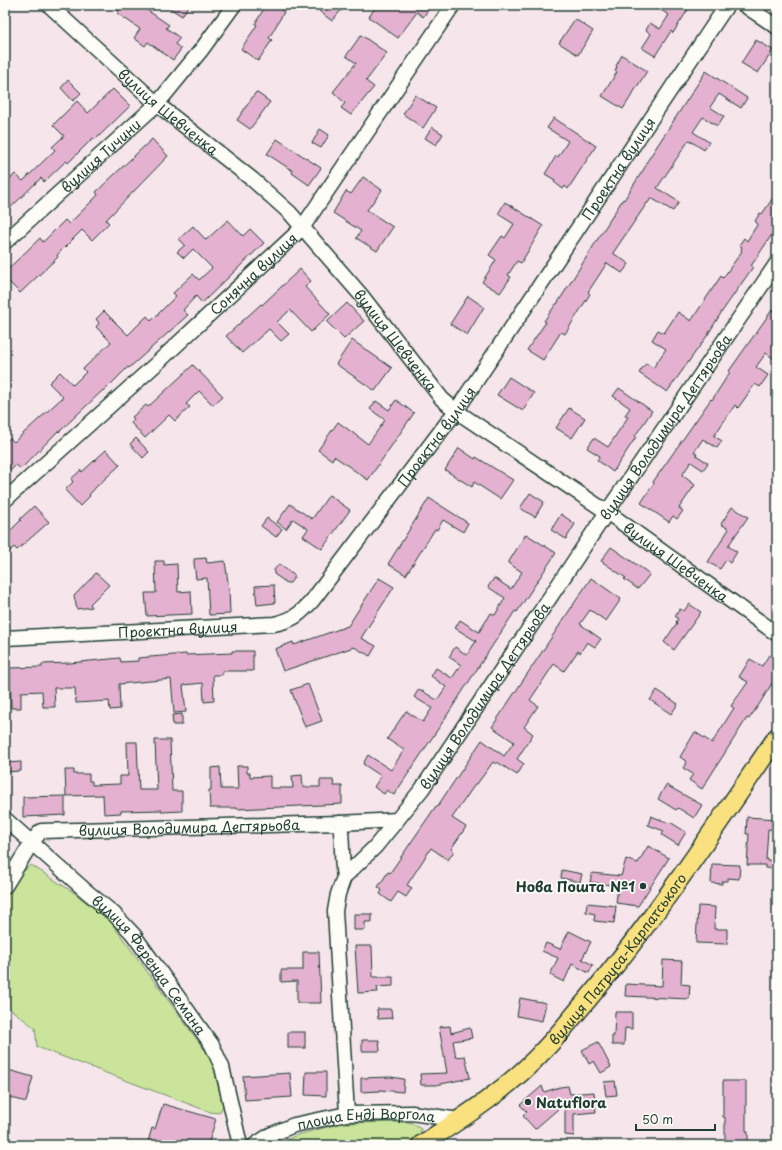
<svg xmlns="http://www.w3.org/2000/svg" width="782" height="1150" viewBox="0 0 782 1150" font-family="'Playpen Sans',sans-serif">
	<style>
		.green { fill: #cae59b; stroke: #749168 }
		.building { fill: #e4b2d0; stroke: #1f3d34 }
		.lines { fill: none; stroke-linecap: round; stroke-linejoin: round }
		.minor-casing { stroke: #1f3d34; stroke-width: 17 }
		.major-casing { stroke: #1f3d34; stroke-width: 21 }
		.minor { stroke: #fdfcf7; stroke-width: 14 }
		.major { stroke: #fae180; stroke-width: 18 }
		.poi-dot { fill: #1f3d34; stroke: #fdfcf7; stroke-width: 1.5 }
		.labels { text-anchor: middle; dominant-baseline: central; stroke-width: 3.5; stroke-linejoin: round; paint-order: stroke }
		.street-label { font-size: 14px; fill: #1f3d34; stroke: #fdfcf7 }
		.poi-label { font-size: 14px; font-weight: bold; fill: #1f3d34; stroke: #fdfcf7; text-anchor: end }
	</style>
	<rect width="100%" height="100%" fill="#f6e6eb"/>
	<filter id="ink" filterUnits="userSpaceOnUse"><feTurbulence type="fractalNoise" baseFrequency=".025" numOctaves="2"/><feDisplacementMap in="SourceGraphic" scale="8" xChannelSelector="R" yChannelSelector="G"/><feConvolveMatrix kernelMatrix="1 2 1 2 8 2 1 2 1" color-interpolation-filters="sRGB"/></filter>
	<g filter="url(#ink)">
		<g class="green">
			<path d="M31,865L73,892L110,921L212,1060L223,1106L219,1113L210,1112L37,1047L35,1028L5,1005V898L15,878Z"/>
			<path d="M410,1122L421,1129L420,1136L407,1145H275L297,1135L342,1123Z"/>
		</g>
		<g class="building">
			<path d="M111,5H151L147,10L169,25L166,28L180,38L175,44L181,49L173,60L148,42L145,46L134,38L140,29L117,13L119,11Z"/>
			<path d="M165,5H189L182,16Z"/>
			<path d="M266,5H273L284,12L269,38L272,40L258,61L241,49L257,25L255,24Z"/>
			<path d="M324,5H337L342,9L332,21L319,11Z"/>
			<path d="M377,5H432L423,17L417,12L398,38L369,17Z"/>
			<path d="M653,5H684L689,8L673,33L671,31L655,56L642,48L651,34L646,30L650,23L660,29L669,15Z"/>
			<path d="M575,19L593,31L578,55L559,43Z"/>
			<path d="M361,35L387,53L366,81L374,87L351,115L341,108L345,103L333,92L356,63L346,56Z"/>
			<path d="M756,40L773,50L758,73L741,63Z"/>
			<path d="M622,55L647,71L623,109L602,96L617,72L615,71L617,67L616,66Z"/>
			<path d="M706,71L747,98L741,108L719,94L710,107L724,116L717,126L703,117L693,132L709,142L704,150L689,140L657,188L679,202L673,211L651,198L648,203H647L613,253L629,264L622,273L607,263L588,292L590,294L565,334L561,332L543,360L527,350L546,322L544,321L556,304H557L623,199L624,200L647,164L646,163Z"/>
			<path d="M68,80L81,93L73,101L61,88Z"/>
			<path d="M113,89L130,106L95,140L93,138L68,163L66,161L44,182L41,178L5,213V184L15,174L23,181L55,150L52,147L64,136L53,125L77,101L88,113Z"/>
			<path d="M256,92L270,102L250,129L237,120Z"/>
			<path d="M415,95L436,108L423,128L403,114Z"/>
			<path d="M554,118L596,146L568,189L565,186L563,189L554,182L555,180L545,174L556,156L558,157L568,141L547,128Z"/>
			<path d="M432,127L443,134L436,145L425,138Z"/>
			<path d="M320,129L329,135L321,148L312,143Z"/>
			<path d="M152,139L168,156L106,220L109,223L92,240L82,230L57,255L58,257L20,293L5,278V272L40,238L43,242L65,220L69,224L98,195L96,192Z"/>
			<path d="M277,139L321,168L309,185L292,173L293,171L267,154Z"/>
			<path d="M363,177L382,190L367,210L393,227L377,251L356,238L361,231L333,213L346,191L351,194Z"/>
			<path d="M777,192V227L751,266L753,267L721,313L707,336L667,392L639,373L646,363L653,368L666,349L652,340L658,330L664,333L678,312L691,321L721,276L723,278L742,251L741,250L742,247L739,245L744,238L747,241L757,225V223L755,221L760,213L762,214Z"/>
			<path d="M505,202L543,226L521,263L517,261L508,275L511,277L500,293L482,282L496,260L489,255L502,236L505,238L514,224L498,214Z"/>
			<path d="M228,220L243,236L250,229L264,243L202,303L196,296L183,310L188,315L129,368L128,367L104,391L103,390L59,432L58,431L21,469L16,465L11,470L5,463V443L10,438L14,442L63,397L49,383L60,372L73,385L86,372L83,369L111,342L96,327L99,323L96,319L104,311L128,335L147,316L151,321L176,296L173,293L193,274L199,280L212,268L193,249L184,258L177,252L185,245L179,239L193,226L206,240Z"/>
			<path d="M300,269L311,281L305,287L330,314L311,332L290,310L277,322L289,334L281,341L269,329L242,353L226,336L261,304L262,305Z"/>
			<path d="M468,296L484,307L467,335L450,324Z"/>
			<path d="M347,303L364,321L344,339L327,322Z"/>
			<path d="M772,310L777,314V361L766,353L756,367L768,375L760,387L755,384L738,408L735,405L714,436L722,441L717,448L703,439L694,452L697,454L696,455L708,463L703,470L691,462L682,475L695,485L679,508L683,511L677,519L673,516L669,522L641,503L654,483L653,482L711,399L712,400L730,372L729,371Z"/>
			<path d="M352,340L392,368L375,391L336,364Z"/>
			<path d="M193,365L223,396L213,405L199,391L186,404L190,407L175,421L169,415L145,438L131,423L134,419L132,417L146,405L148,407Z"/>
			<path d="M509,377L534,393L523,411L497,395Z"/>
			<path d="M619,388L652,411L635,436L636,437L613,472L597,460L600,456L587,448L594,438L608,447L628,417L625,415L630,408L613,396Z"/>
			<path d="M396,400L414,413L368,480L334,456L332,460L318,450L338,422L368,444L385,420L370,409L376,401L389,410Z"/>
			<path d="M569,408L585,418L572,438L556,428Z"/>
			<path d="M136,438L149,452L143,458L130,444Z"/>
			<path d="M459,448L475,459L476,457L513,480L500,499L474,482L472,487L445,470Z"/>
			<path d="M106,450L120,465L96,487L89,495L90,496L80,506L65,490L73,482L71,479L81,470L82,472Z"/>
			<path d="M530,493L544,502L535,517L520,508Z"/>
			<path d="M329,495L350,510L322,549L303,536L308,529L293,519L286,529L277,522L290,504L312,519Z"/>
			<path d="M429,498L468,523L463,532L443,520L437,530L435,529L406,575L388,564Z"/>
			<path d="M34,506L49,522L17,550L14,547L5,556V536L21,520L20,519Z"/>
			<path d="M732,507L748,517L728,546L737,552L730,563L726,560L720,569L708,562L729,529L721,524Z"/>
			<path d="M561,514L575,524L566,539L551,530Z"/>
			<path d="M267,518L282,529L276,537L261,526Z"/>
			<path d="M526,534L556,553L517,612L515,611L440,726L394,795L387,790L384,794L374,787L381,776L363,764L368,755L391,770L404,750L387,739L406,711L423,722L432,708L414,697L419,689L437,700L446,687L431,676L436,668L452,678L461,665L449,657L455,647L467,655L476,641L455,628L460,620L479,632L491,613L495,615L505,598L488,587L494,578L511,589L522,572L508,563Z"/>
			<path d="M611,547L650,574L638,589L624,579L626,578L601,561Z"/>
			<path d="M206,558L207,563L225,561L229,589L230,614L209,615L207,578L196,579L194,563V559Z"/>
			<path d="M155,561H164V565L177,564L178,592L191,591L192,614L147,616L145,593H156Z"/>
			<path d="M279,564L295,576L290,583H287L274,574V570Z"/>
			<path d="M96,573L109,585L90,604L92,607L77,609L74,596Z"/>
			<path d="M379,578L394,587L361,638L376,646L370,656L354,647L283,671L275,649L293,642L294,645L348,626Z"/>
			<path d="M591,578L621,599L606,621L590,610L580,624L601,639L595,647L587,642L580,653L578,651L564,671L554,664L530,700L538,706L524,727L533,734L517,759L524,764L517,775L497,762L496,764L493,762L477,784L476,783L452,818L466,827L451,849L454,851L448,860L431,848L407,885L412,888L406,897L398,892L391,902L380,894L382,890L378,887L388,872L390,873L436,806L437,807L482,740L504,756L514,742L492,727Z"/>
			<path d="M274,585L275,603L257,605L255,586Z"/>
			<path d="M689,604L701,612L674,650L664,642L677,623L676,622L678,619L675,616L680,609L684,611Z"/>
			<path d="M232,651H253V671H222V675H213L214,701L204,702L203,683L183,685L186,712L174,713L171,679L119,684L120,709L110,710L109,701L76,703L75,688H54L55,707H43L42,691L21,692V708H11L10,668L42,667V664L70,663L120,658L121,662L138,661V658L186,654V655L232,653Z"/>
			<path d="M769,655L777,660V675L760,703L749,719L747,718L702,789L689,780L693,774L683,768L687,762L680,757L695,732L712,743L734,708L731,706L748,682L739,677L750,659L762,666Z"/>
			<path d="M308,684L322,721L305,727L291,690Z"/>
			<path d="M657,690L678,704L671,714L650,700Z"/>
			<path d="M182,714V725H173L172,715Z"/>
			<path d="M155,740H170L172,791H182V811L162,812V810L121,811V813L104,814L103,795L66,796L65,770H74V774H89V781H92V785L120,784V776H128L127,742H137L139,790H157Z"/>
			<path d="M21,762V771L5,772V763Z"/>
			<path d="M237,766H247V773H250V777L270,776V788H293L292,776L302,775L303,787H320V780H333L334,786H342V804L237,809V808H210L209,790H211V768L220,767L221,789H238Z"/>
			<path d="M666,785L702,805L694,818L678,808L676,810L658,799Z"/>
			<path d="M65,796V815L23,817V797Z"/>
			<path d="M651,816L669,823L670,822L686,832L678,845L662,835L664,831L648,825Z"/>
			<path d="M747,817L777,819V830L768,829L766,860L777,861V869L765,868V865H747L749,834H746Z"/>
			<path d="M648,846L669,858L638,906L616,903L618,886L590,882L592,873L621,876L626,859L638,863Z"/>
			<path d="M712,864L740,865L739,879L728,878V881H722V884L711,883Z"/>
			<path d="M562,870L582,874L580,882L561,878Z"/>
			<path d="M587,903L616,906L614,923L594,921L595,914L586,912Z"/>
			<path d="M698,906L715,907L714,929H727V944L696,943Z"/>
			<path d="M354,914H372V922H365V930H354Z"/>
			<path d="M569,931L591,942L582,959L593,965L589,973L572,964L564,982L550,975L558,958L542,951L546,943L560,949Z"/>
			<path d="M355,946H372L373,977H393V986L377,987L378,992L358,993Z"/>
			<path d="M303,952H319L321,1003H297V981L281,982V970H303Z"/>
			<path d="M663,960L682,961L681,984L690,985L689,999L625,996L626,984L662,986Z"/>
			<path d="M520,998L546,1003L542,1021L517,1016Z"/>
			<path d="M377,1009H391L392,1018L378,1019Z"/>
			<path d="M615,1012H632V1029L625,1028L624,1045H612V1036H614Z"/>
			<path d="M450,1026L451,1033L470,1028L472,1038L453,1041L456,1057L465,1056L470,1078L436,1085H421L420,1074L447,1073L439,1027Z"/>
			<rect x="288" y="1032" width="17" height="16"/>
			<path d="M362,1040H379L380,1051H362Z"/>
			<path d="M598,1042L611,1067L601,1073L594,1061L589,1064L582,1050Z"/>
			<path d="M5,1069L33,1077L26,1102L5,1096Z"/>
			<path d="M306,1072H326V1096L305,1095Z"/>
			<path d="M290,1073L292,1097L245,1100L243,1076Z"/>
			<path d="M391,1077L404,1079L403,1092L380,1090V1091L361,1092V1078Z"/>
			<path d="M615,1081L617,1095L606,1096L604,1082Z"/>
			<path d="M723,1081H746V1131H748V1145H725V1117H723Z"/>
			<path d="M542,1086L544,1092L560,1087L568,1086L570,1094L594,1092L596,1112L574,1114V1136L565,1135V1103L535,1129L523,1116L527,1112L520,1105Z"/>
			<path d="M163,1104L216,1119L208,1145H147L152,1128L155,1129Z"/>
		</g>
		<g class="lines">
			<defs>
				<g id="minor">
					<path id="s1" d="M49,5L157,104L253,180L290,213L361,295L442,399L456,411L607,512L777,634"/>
					<path d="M744,5L777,27"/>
					<path id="s2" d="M5,242L157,104L202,49L234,5"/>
					<path id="s3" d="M5,500L155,365L302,228L453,5"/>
					<path id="s4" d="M5,638L274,624C293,620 299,615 312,601L456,411L727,5"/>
					<path id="s5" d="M5,819L86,891L114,914L133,934L212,1045L222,1067L240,1145"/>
					<path d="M340,823C343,841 341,859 344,877"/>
					<path id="s6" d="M5,886L32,842L41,831L340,823L397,820L422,789L607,512L777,263"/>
					<path d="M347,1114L335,911L338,894L344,877L375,847L397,820"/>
					<path id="s7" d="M255,1145L270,1135L294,1125L347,1114L412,1113L459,1120"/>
				</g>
				<g id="major">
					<path id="s8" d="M421,1145C464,1117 508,1089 543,1051C559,1035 573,1016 588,999C657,916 716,826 777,737"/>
				</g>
			</defs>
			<use href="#minor" class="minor-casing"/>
			<use href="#major" class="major-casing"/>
			<use href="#minor" class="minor"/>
			<use href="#major" class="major"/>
		</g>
	</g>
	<g class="poi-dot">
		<circle cx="643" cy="886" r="4"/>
		<circle cx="528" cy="1102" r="4"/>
	</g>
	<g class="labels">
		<g class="street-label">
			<text stroke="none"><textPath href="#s1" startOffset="160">вулиця Шевченка</textPath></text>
			<text stroke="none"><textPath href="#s2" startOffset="129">вулиця Тичини</textPath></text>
			<text stroke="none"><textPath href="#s4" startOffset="845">Проектна вулиця</textPath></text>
			<text stroke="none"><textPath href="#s3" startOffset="336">Сонячна вулиця</textPath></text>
			<text stroke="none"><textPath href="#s1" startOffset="484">вулиця Шевченка</textPath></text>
			<text stroke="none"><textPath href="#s6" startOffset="898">вулиця Володимира Дегтярьова</textPath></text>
			<text stroke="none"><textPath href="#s4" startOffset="521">Проектна вулиця</textPath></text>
			<text stroke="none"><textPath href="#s1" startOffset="844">вулиця Шевченка</textPath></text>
			<text stroke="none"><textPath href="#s4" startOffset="173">Проектна вулиця</textPath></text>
			<text stroke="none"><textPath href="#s6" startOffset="574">вулиця Володимира Дегтярьова</textPath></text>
			<text stroke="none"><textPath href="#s6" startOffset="214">вулиця Володимира Дегтярьова</textPath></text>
			<text stroke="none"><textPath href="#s8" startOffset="273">вулиця Патруса-Карпатського</textPath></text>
			<text stroke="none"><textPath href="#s5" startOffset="206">вулиця Ференца Семана</textPath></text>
			<text stroke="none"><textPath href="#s7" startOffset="117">площа Енді Воргола</textPath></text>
		</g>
		<g class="poi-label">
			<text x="635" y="886">Нова Пошта №1</text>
			<text x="536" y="1102" text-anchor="start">Natuflora</text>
		</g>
	</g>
	<rect width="782" height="1150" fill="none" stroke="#fdfcf7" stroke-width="20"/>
	<rect x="10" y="10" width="762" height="1130" fill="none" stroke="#1f3d34" stroke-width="1.5" filter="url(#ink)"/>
	<path d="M636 1124v6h79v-6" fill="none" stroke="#1f3d34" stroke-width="2"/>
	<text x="642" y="1124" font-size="12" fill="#1f3d34" stroke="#fdfcf7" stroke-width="3" paint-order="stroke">50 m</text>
</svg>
